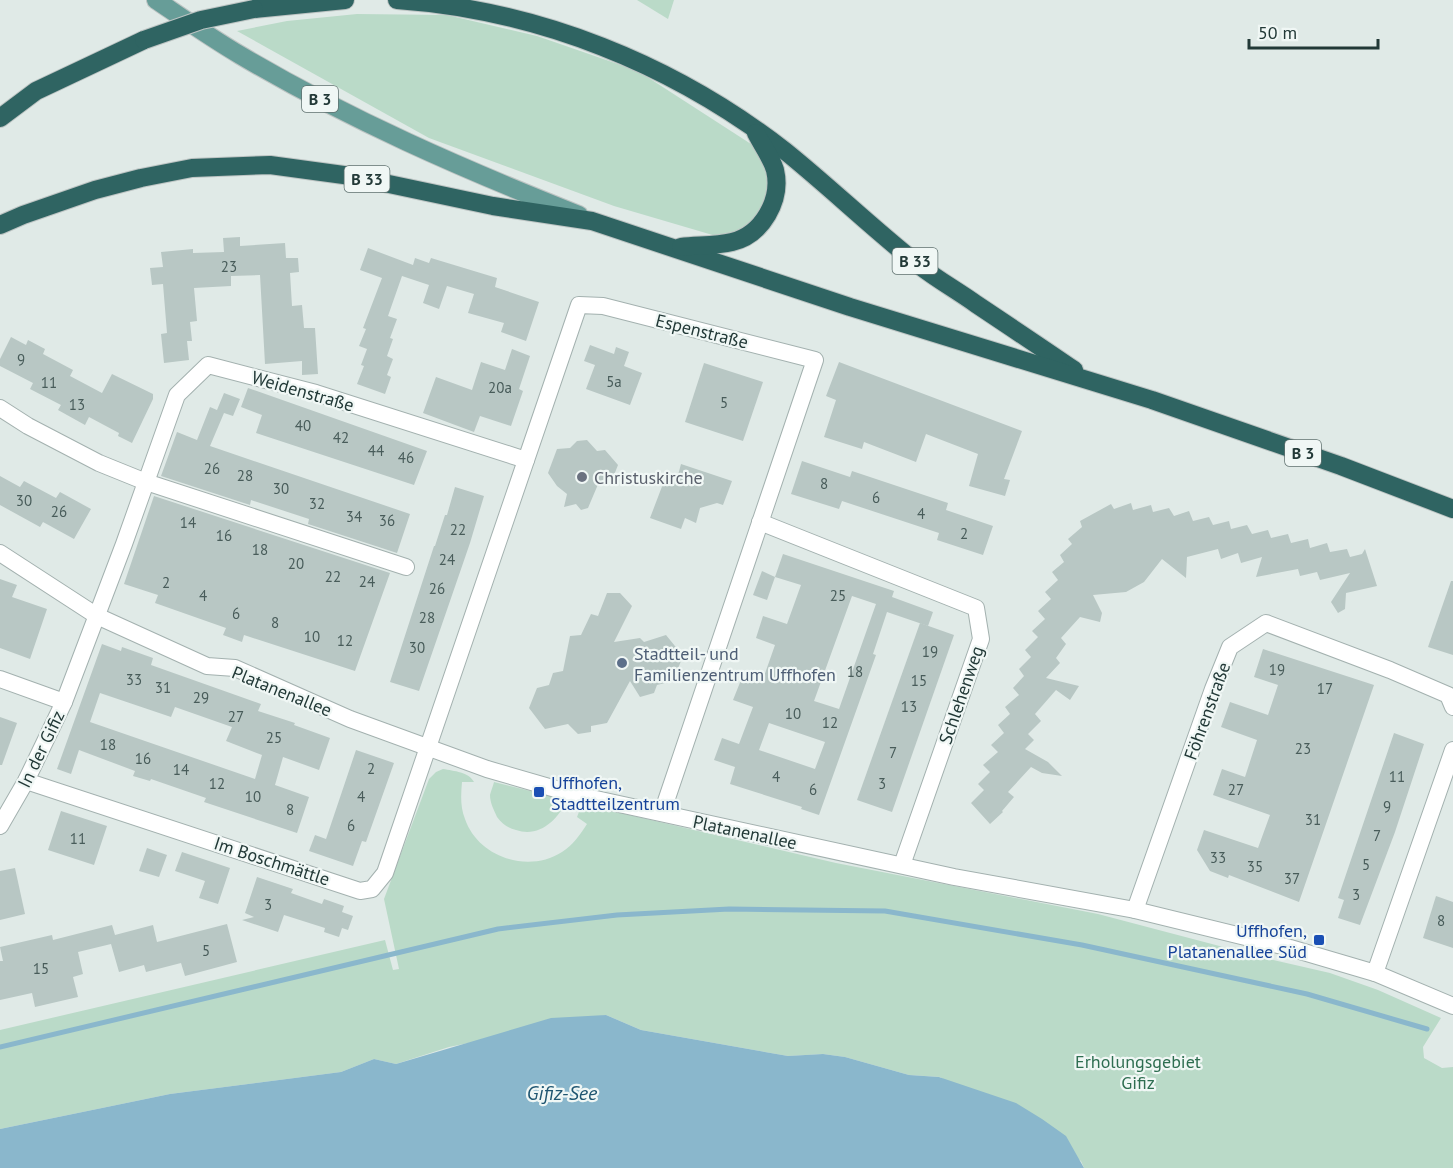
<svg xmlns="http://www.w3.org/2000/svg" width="1453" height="1168" viewBox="0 0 1453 1168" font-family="'PT Sans',sans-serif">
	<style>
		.green { fill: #badac8 }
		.water { fill: #8ab7cc }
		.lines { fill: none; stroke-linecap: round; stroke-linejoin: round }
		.stream { stroke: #8ab7cc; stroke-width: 5 }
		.building { fill: #b8c7c4; fill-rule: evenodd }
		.street-casing { stroke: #a3b1af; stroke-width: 18 }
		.primary-casing { stroke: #bdc4c3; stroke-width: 20 }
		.highway-casing { stroke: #bdc4c3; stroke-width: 20 }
		.street { stroke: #fff; stroke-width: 16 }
		.primary { stroke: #679d98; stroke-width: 18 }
		.highway { stroke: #2f6462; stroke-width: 18 }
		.highway-bridge-casing { stroke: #bdc4c3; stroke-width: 20; stroke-linecap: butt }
		.highway-bridge { stroke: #2f6462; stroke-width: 18 }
		.worship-dot { fill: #6b7280; stroke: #f0f7f5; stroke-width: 2 }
		.service-dot { fill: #5c6f8a; stroke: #f0f7f5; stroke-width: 2 }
		.transit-dot { fill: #1a4fb4; stroke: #f0f7f5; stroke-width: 2 }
		.labels { text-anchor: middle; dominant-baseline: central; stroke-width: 4.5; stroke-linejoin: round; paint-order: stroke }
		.number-label { font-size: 15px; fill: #485c5a }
		.shield { fill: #f0f7f5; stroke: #607270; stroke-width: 1.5 }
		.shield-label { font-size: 16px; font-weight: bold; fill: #223937 }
		.street-label { font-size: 18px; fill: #223937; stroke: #f0f7f5 }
		.worship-label { font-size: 18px; fill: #5b616d; stroke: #f0f7f5; text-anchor: start }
		.service-label { font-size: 18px; fill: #4e5e75; stroke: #f0f7f5; text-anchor: start }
		.transit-label { font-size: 18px; fill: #164399; stroke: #f0f7f5; text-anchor: start }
		.park-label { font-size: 18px; fill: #2e6e51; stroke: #f0f7f5 }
		.water-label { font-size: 20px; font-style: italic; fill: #1f5671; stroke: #f0f7f5 }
	</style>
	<rect width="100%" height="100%" fill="#e0eae7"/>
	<g class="green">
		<path d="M637,0H674L668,19Z"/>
		<path d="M357,14L447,15L537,36L638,71L751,144L768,167L770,190L762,214L744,231L716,236L614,206L429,138L237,31L287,21Z"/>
		<path d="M443,769C454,771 469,772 474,782H462C461,794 460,807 465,819C478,857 528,874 562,852C573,845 580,835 587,824L577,817L582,804L836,863L1098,914L1265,958L1330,973L1378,990L1441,1018L1423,1047L1424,1058L1442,1068L1453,1067V1168H1084L1081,1161L940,1077L909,1075L845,1057L823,1054L788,1056L641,1030L606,1015L449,1047L396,1064L374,1059L341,1072L170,1094L0,1129V1030L385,940L393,970L399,969L384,899L429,779L436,772Z"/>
		<path d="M494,782L567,800C558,820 539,838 516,830C508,828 502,824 497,817C494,810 490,803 490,795C491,791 493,786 494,782Z"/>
	</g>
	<path class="water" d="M606,1015L641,1030L788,1056L823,1054L845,1057L909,1075L939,1077L1016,1103L1042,1119L1066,1136L1084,1168H0V1129L170,1094L341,1072L374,1059L396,1064L551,1018Z"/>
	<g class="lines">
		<path class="stream" d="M0,1047L498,929L617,915L729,909L885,911L1082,945L1307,994L1427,1029"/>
	</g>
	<g class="building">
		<path d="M240,237V246L285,243L286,258H298L299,272L290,273L292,306L302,305L304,328H315L318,374L302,375V361L265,364L260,275L231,276V286L194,288L197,321L190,322L192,341H187L189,360L164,363L161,334L167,333L163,284L152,285L150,268L163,267L161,252L193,249V253L224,252L223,238Z"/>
		<path d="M368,248L413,265L415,258L429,263L431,258L497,278L495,287L539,302L526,341L501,332L504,323L468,313L474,294L447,286L439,309L423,303L429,285L402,276L388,316L397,319L390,338L393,339L387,356L393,359L387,375L391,377L385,394L357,384L364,366L361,365L367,349L359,346L366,329L363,328L382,278L360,270Z"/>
		<path d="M11,337L26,345L28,340L45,349L43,354L73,370L70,376L102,393L112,374L153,394V399L132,443L118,436L119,433L89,417L85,425L58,410L61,405L30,389L33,383L0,366V359Z"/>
		<path d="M590,345L614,354L616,347L629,352L624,366L642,373L630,405L586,389L595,365L584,361Z"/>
		<path d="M512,349L530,356L519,389L523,391L511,426L480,416L474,432L423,413L436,377L472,390L481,362L505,370Z"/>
		<path d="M839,362L1022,431L1004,479L1010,480L1005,496L969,486L978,454L926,434L916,462L864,442L862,449L824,437L836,400L826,396Z"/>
		<path d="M704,363L763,382L743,441L685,422Z"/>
		<path d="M248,388L427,451L414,485L256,433L262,415L241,407Z"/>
		<path d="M224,393L240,399L233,416L224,413L210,446L410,514L397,553L308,524L309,519L251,500L250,505L161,476L177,432L197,440L210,407L217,410Z"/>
		<path d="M587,440L597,451L605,450L618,465L612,480L599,482L588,508L581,510L576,504L564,507L567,494L557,486L548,473L557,449L570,448L577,441Z"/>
		<path d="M802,461L850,477L852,471L948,503L946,510L993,526L983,555L937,540L939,533L842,501L839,509L791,494Z"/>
		<path d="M681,464L732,481L723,505L717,503L700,508L696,523L685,518L681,529L650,518L666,476L677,479Z"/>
		<path d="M0,476L20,487L24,481L56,498L60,492L91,509L74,539L43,522L40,527L0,505Z"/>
		<path d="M455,487L484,496L470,543L419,691L390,682L434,546H435L445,515H447Z"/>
		<path d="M154,496L390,573L355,671L244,635L242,642L223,635L226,628L155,603L158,595L124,584Z"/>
		<path d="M1131,503L1133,510L1151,505L1153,512L1169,508L1174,516L1189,511L1193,521L1209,517L1213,525L1229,521L1231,529L1247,525L1252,534L1268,530L1271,538L1288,534L1291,543L1308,539L1310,548L1327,543L1330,552L1347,549L1350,557L1362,554L1365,549L1377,586L1346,593L1345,609L1338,613L1331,602L1350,573L1320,580L1317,572L1300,576L1298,569L1256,577L1262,557L1241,563L1238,553L1221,559L1218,549L1187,557L1186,578L1162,559L1144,582L1126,592L1093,595L1102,613L1100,622L1080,617L1061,638L1066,644L1056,658L1060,663L1046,678L1079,686L1070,700L1056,690L1035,714L1041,721L1028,734L1034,740L1025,749L1048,762L1062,776L1042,773L1031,767L1008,792L1014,797L1002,811L1003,812L990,824L971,803L984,790L978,784L990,772L983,765L998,752L991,745L1004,733L998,725L1010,714L1005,707L1019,695L1013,688L1024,676L1019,669L1031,657L1025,650L1038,637L1032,631L1045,619L1038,611L1051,599L1045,592L1058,580L1052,572L1064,562L1060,555L1072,544L1068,539L1082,527L1080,521L1111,504L1114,509Z"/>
		<path d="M783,554L894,591L892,597L933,612L928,626L887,612L873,654L876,655L819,815L801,809L802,807L730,784L735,767L714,760L722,738L739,744L753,707L733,700L743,675L762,682L775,645L756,638L763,616L787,624L801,585L775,577ZM852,596L876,604L839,709L814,701ZM769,723L825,742L815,769L759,750Z"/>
		<path d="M762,571L775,577L767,600L753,595Z"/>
		<path d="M0,579L17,585L12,597L47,609L30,659L0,648Z"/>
		<path d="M1451,581H1453V655L1428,647Z"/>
		<path d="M607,593H620L632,606L614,642L640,638L644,642L666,635L683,656L673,681L657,685L654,693L640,697L630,681L607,723L591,726V732L578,734L568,724L545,729L529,708L537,688L549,685L553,673L563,671L570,636L581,635L591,614L598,616Z"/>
		<path d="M920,623L954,635L892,812L857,800Z"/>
		<path d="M102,644L121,651L122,647L153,658L151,665L261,704L258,711L295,723L294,725L330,738L319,770L283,757L275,785L309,797L297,833L204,802L206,798L151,779L150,781L133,776L135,771L79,750L71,774L57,769ZM100,693L171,717L175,707L232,727L226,741L262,755L255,779L90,722Z"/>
		<path d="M1263,649L1374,685L1299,902L1229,875L1228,878L1210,871L1197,850L1204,830L1258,848L1270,815L1213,795L1222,769L1245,777L1257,740L1221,727L1230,702L1268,715L1278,685L1254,677Z"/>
		<path d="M0,717L17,723L2,765H0Z"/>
		<path d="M1394,733L1424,744L1395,832L1360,925L1338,918L1344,900L1338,898Z"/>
		<path d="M356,750L394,763L366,842L362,841L353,866L309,851L315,835L326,839Z"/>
		<path d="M61,811L107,826L94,865L48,850Z"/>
		<path d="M147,848L167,855L159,877L139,871Z"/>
		<path d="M182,852L230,868L218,904L199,898L205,881L175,871Z"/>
		<path d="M15,868L25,914L0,920V871Z"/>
		<path d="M257,877L293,889L291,893L322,904L324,899L344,906L342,912L353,916L348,930L342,928L339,937L324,932L325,928L284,915L278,932L242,920L254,917L245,913Z"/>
		<path d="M1436,896L1453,902V948L1423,938Z"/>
		<path d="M227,924L237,962L185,976L181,963L146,972L144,965L119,972L111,944L78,952L83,974L73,977L78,997L35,1007L32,993L0,1000V961H3L0,947L52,935L53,940L112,925L115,935L153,925L157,942Z"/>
	</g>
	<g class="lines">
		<defs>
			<g id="street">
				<path d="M0,408L28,426L99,463L146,482L406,567"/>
				<path d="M760,522L976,608L981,639L902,865"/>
				<path d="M0,553L97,616L207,666L235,668L350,719L487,769L573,794L954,877L1135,910L1290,948L1375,973L1453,1006"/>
				<path d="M0,679L64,702"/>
				<path d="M26,781L360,891L372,889L385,873L579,305L603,306L815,360L662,813"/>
				<path d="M0,826L26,781L64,702L124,544L177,395L208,365L316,393L526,460"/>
				<path d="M1135,910L1213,689L1230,647L1266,623L1390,670L1448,695L1453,707"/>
				<path d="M1375,973L1453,750"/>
			</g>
			<path id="primary" d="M156,0C184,19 211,38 240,55C348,119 463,169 579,215"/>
			<g id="highway">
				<path d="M397,0C538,10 673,64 785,151C831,188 873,229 920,266C938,280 958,291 976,304C1009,326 1042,348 1074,370"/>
				<path d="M254,9L345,0"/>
				<path d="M0,118L36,91L144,40"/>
				<path d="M0,225L23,215L95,190L141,178L192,168L270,165L351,176L493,206L592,221L850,307L1152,400L1341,466L1453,509"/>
				<path d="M681,247C698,245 716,246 732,242C762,235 782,200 775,170C771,157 762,145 756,133"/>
			</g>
		</defs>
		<use href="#street" class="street-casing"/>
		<use href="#primary" class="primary-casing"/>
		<use href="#highway" class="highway-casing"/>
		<use href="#street" class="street"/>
		<use href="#primary" class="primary"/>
		<use href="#highway" class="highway"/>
		<defs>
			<path id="highway-bridge" d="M144,40L201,20L254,9"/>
		</defs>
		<use href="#highway-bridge" class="highway-bridge-casing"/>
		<use href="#highway-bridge" class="highway-bridge"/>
	</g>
	<circle class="worship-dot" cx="582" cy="477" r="6"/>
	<circle class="service-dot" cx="622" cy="663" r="6"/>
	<g class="transit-dot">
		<rect x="533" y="786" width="12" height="12" rx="3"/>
		<rect x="1313" y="934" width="12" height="12" rx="3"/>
	</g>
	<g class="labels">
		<g class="number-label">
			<text x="229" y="266">23</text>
			<text x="21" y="359">9</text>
			<text x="614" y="381">5a</text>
			<text x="49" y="382">11</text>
			<text x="500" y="387">20a</text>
			<text x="724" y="402">5</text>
			<text x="77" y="404">13</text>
			<text x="303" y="425">40</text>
			<text x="341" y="437">42</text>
			<text x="376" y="450">44</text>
			<text x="406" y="457">46</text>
			<text x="212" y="468">26</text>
			<text x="245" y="475">28</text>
			<text x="824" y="483">8</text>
			<text x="281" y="488">30</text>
			<text x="876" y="497">6</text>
			<text x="24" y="500">30</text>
			<text x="317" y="503">32</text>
			<text x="59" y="511">26</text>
			<text x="921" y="513">4</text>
			<text x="354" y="516">34</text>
			<text x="387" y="520">36</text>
			<text x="188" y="522">14</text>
			<text x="458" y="529">22</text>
			<text x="964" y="533">2</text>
			<text x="224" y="535">16</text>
			<text x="260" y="549">18</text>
			<text x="447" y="559">24</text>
			<text x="296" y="563">20</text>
			<text x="333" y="576">22</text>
			<text x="367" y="581">24</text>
			<text x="166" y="582">2</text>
			<text x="437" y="588">26</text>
			<text x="203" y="595">4</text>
			<text x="838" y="595">25</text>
			<text x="236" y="613">6</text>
			<text x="427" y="617">28</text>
			<text x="275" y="622">8</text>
			<text x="312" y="636">10</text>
			<text x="345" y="640">12</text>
			<text x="417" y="647">30</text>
			<text x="930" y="651">19</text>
			<text x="1277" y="669">19</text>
			<text x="855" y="671">18</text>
			<text x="134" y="679">33</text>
			<text x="919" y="680">15</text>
			<text x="163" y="687">31</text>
			<text x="1325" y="688">17</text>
			<text x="201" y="697">29</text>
			<text x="909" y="706">13</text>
			<text x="793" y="713">10</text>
			<text x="236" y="716">27</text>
			<text x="830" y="722">12</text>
			<text x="274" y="737">25</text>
			<text x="108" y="744">18</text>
			<text x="1303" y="748">23</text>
			<text x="893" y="752">7</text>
			<text x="143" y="758">16</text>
			<text x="371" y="768">2</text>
			<text x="181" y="769">14</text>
			<text x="776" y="776">4</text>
			<text x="1397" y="776">11</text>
			<text x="217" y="783">12</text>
			<text x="882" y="783">3</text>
			<text x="813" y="789">6</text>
			<text x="1236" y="789">27</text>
			<text x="253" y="796">10</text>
			<text x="361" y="796">4</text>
			<text x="1387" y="806">9</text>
			<text x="290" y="809">8</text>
			<text x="1313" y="819">31</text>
			<text x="351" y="825">6</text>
			<text x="1377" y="835">7</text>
			<text x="78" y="838">11</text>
			<text x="1218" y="857">33</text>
			<text x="1366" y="864">5</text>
			<text x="1255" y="866">35</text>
			<text x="1292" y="878">37</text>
			<text x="1356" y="894">3</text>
			<text x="268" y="904">3</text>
			<text x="1441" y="920">8</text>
			<text x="206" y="950">5</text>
			<text x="41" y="968">15</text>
		</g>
		<g class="shield">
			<rect x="302" y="86" width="36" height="26" rx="4.5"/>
			<rect x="344.5" y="166" width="45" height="26" rx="4.5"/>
			<rect x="892.5" y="248" width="45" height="26" rx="4.5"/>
			<rect x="1285" y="440" width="36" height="26" rx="4.5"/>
		</g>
		<g class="shield-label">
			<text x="320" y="99">B 3</text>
			<text x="367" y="179">B 33</text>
			<text x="915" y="261">B 33</text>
			<text x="1303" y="453">B 3</text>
		</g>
		<g class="street-label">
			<text transform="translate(702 331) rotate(14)">Espenstraße</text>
			<text transform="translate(303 391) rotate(16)">Weidenstraße</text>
			<text transform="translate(282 691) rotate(22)">Platanenallee</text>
			<text transform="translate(961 695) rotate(-71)">Schlehenweg</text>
			<text transform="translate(1207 711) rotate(-70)">Föhrenstraße</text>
			<text transform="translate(41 749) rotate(-64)">In der Gifiz</text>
			<text transform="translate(745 832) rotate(12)">Platanenallee</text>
			<text transform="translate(272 861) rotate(18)">Im Boschmättle</text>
		</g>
		<g class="worship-label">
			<text x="594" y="477">Christuskirche</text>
		</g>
		<g class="service-label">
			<text x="634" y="653">Stadtteil- und<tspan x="634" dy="21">Familienzentrum Uffhofen</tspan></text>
		</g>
		<g class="transit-label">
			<text x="551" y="782">Uffhofen,<tspan x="551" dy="21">Stadtteilzentrum</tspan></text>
			<text x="1307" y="930" text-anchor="end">Uffhofen,<tspan x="1307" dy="21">Platanenallee Süd</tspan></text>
		</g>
		<g class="park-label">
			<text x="1138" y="1061">Erholungsgebiet<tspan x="1138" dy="21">Gifiz</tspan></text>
		</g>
		<g class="water-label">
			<text x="562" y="1093">Gifiz-See</text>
		</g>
	</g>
	<path d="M1249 39v9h129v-9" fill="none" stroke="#223937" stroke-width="3"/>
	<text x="1258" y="39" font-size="18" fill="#223937" stroke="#f0f7f5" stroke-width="4.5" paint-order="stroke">50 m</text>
</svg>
